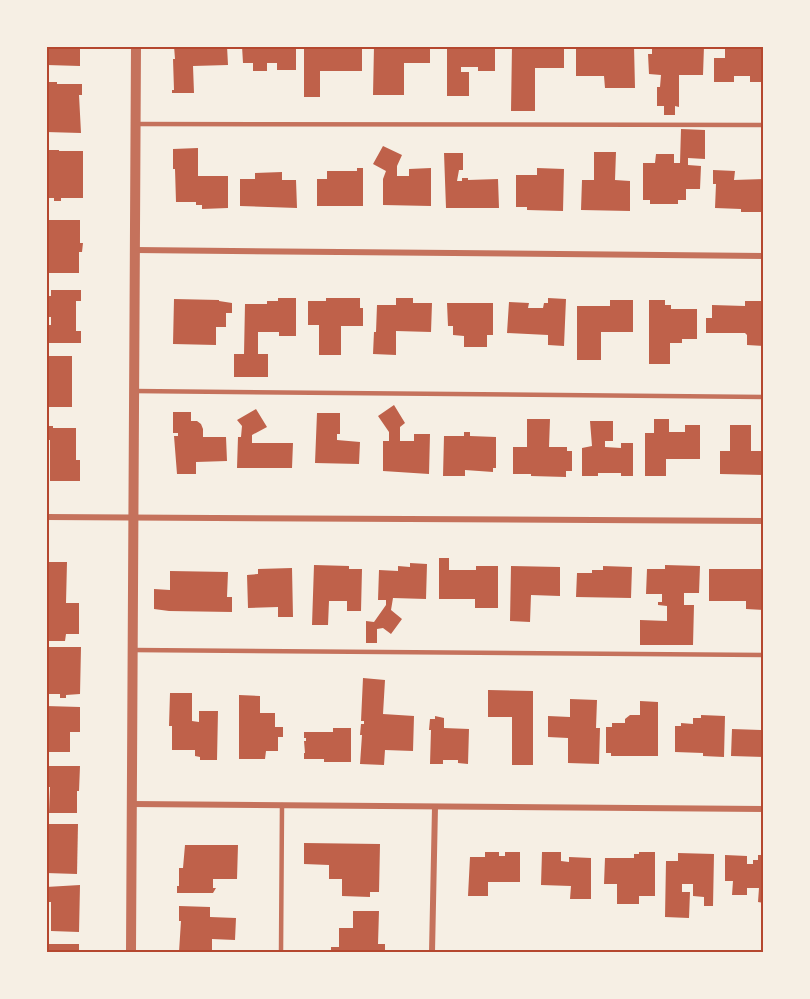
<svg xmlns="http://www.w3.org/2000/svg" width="810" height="999" viewBox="0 0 810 999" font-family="'Varela Round',sans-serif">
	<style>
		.building { fill: #bf614a }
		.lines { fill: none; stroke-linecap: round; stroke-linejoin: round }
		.service { stroke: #c5725c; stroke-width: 4.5 }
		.minor { stroke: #c5725c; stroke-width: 6 }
		.tertiary { stroke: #c5725c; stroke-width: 10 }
		.neatline { fill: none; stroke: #b5482f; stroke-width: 2 }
	</style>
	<rect width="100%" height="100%" fill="#f6efe4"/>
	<g class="building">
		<path d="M47,46H80V66L47,65Z"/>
		<path d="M174,46H227L228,65L193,66L194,93H172V90H174L173,59H175Z"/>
		<path d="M242,46H296V70H277V63H267V71H253V63H243Z"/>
		<path d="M304,46H362V71H320V97H304Z"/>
		<path d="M374,46H430V63H404V95H373Z"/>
		<path d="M447,46H495V71H478V67H461V72H469V96H447Z"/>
		<path d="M512,46H564V68H535V111H511Z"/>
		<path d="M576,46H634L635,88H605L604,76H576Z"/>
		<path d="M652,46H704L703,75H679V107L675,106V115H664V106H657V87H660L661,75L649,74L648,54H652Z"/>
		<path d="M725,46H764V82H750V76H734V82H714V58H725Z"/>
		<path d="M46,82H57V84H82V95H79L81,133L46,132Z"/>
		<path d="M681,129L705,130V159L688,158V165L701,166L700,189H686V200H678V204H650V200H643V163H655L656,154H674V163H680Z"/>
		<path d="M383,146L402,155L397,166V176H409V169L431,168V206L383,205V179L386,171L373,164Z"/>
		<path d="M198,148V176H228V208L202,209V205H196V202H176L175,169H173V149Z"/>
		<path d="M46,150H59V151H83V198H61V201H54V198H46Z"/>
		<path d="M594,152H616L615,180L630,181V211L581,210L582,180H594Z"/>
		<path d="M444,153H463V170H459L457,181H462V178H468V180L498,179L499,208H446Z"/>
		<path d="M357,168H363V206H317V179H327V171H357Z"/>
		<path d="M537,168L564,169L563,211L527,210V207H516V175H537Z"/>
		<path d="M713,170L735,171L734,180L764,179V212H741V209L715,208L716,184H713Z"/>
		<path d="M282,172V180H296L297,208L240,206V179H255V173Z"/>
		<path d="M46,220H80V243H83L82,252H79V273H46Z"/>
		<path d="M51,290H81V301H76V331H81V343H47V325H51V317H46V296H51Z"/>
		<path d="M278,298H296V336H279V332H258V354H268V377H234V354H244L245,304H267V301H278Z"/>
		<path d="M326,298H360V308H363V326H341V355H319V325H308V301H326Z"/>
		<path d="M396,298H413V303H432L431,332L396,331V355L373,354L374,332H376L377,305H396Z"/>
		<path d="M548,298L566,299L564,346L548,345V335L507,333L509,302L529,303L528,308H543L544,303H548Z"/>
		<path d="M174,299L219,300V301L232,303V313H226V327H216V345L173,344Z"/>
		<path d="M610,300H633V332H601V360H577V306H610Z"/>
		<path d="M649,300H665V305H671V309H697V339H682V343H670V364H649Z"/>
		<path d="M745,301H764V346L747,345V335L745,333H706V318H712V305L745,306Z"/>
		<path d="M447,303H493V335H487V347H464V336L453,335V326H448Z"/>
		<rect x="46" y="356" width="26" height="51"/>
		<path d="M394,405L405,423L400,427V441H414V434H430L429,474L383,471V441H389V432L378,416Z"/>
		<path d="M256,409L267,427L252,435V443H293L292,468H237L238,437H241L242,426L237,420Z"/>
		<path d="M173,412H191V421H197L201,424L203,429V437H226L227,461L196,462V474H177L174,436H178V433H173Z"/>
		<path d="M317,413H340V434H337V440L360,442L359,464L315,463Z"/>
		<path d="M527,419H550L549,447H567V451H572V471H566V477L531,476V474H513V447H527Z"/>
		<path d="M654,419H669V432H685V425H700V459H666V476H645V433H654Z"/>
		<path d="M590,421H613V441H605V447L621,448V443H633V476H621V473H598V476H582V448L592,446Z"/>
		<path d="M730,425H751V451H764V475L720,474V451H730Z"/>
		<path d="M46,426H53V428H76V460H80V481H50V440H46Z"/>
		<path d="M464,432H470V436L496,437V468H493V472L465,470V476H443L444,436H464Z"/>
		<path d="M439,558H449V570H476V566H498V608H475V599H439Z"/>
		<path d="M47,562H67L66,603H79V634H66L65,641H46Z"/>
		<path d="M410,563L427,564L426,599L393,598L391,610L402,619L391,634L383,628L377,629V643H366V621L374,622L386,605V600H378L379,570L398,571V566L410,567Z"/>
		<path d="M314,565L349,566V569H362L361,611H347V601H329L328,625H312Z"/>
		<path d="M665,565L700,566L699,593H684V605H694L693,645H640V620L667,621V606L658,605V602H662V594H646L647,569H665Z"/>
		<path d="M511,566L560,567V596L531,595L530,622L510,621Z"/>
		<path d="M603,566L632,567L631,598L576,597L577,573H592V570H603Z"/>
		<path d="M292,568L293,617H278V607L248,608L247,575L258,574V569Z"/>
		<path d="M709,569H764V610L746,609V601H709Z"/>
		<path d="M170,571L228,572L227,597H232V612L169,611L154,609V589L170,590Z"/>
		<path d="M48,647H81L80,694L66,695V698H60V694H47Z"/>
		<path d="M363,678L385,680L383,714L414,716L413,751L385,750L384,765L360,764L362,735H360L361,724H364V721H361Z"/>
		<path d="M488,690L533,691V765H512V717H488Z"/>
		<path d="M170,693H192V721L199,722V711H218L217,760H200V757L195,756V750H172V726H169Z"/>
		<path d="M239,695L260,696V713H275V727H283V737H278V751H266L265,759H239Z"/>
		<path d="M570,699L597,700L596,728H600L599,764L568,763V738L548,737V716L570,717Z"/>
		<path d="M640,701L658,702V756H611V753H606V727H612V723H625V719L630,715H640Z"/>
		<path d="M46,706L80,707V732H70V752H46Z"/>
		<path d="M762,714H764V757L731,756L732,729L761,730Z"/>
		<path d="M701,715L725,716L724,757L703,756V753L675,752V726H681V723L693,724V718H701Z"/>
		<path d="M435,716L444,718V728L469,729L468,764L458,763V760H443V764H430L431,730H429L430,719H435Z"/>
		<path d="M333,728H351V762H324V759H304V753H305L304,741H306V738H304V732H333Z"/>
		<path d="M46,766H80L79,791H77V813H49L50,787H46Z"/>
		<path d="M46,824H78L77,874L46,873Z"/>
		<path d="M304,843L380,844L379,892H370V897L342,896V879H329V865L304,864Z"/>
		<path d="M185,845H238L237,879H213V888H216L213,893H177V886H179V868H183Z"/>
		<path d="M485,852H499V856H505V852H520V882H488V896H468L470,857H485Z"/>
		<path d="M542,852H561V861L569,862V857L591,858V899H570L571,886L541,885Z"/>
		<path d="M639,852H655V896H639V904H617V884H604L605,858H634V854H639Z"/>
		<path d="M678,853L714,854L713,906H704V897L693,896V884H682V892H690L689,918L665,917L666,861H678Z"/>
		<path d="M725,855L747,856V864H753V860H758V855H764V903L758,902L759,888H747V895H732L733,881H725Z"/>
		<path d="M80,885L79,932L51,931V902H46V887Z"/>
		<path d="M179,906L210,907V917L236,918L235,940L212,939V952H179L181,921H179Z"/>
		<path d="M353,911H379L378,944H385V952H331V947H339V928H353Z"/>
		<rect x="46" y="944" width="33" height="8"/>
	</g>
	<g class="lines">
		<g class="service">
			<path d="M135,124L764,125"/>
			<path d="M134,391L764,397"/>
			<path d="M133,650L764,655"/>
			<path d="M281,952L282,805"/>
		</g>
		<g class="minor">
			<path d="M135,250L764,256"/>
			<path d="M46,517L764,521"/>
			<path d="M132,804L764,809"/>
			<path d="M432,952L435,807"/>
		</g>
		<path class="tertiary" d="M131,952L136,46"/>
	</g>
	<rect width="810" height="999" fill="none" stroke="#f6efe4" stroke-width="96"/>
	<rect x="48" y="48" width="714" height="903" class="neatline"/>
</svg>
